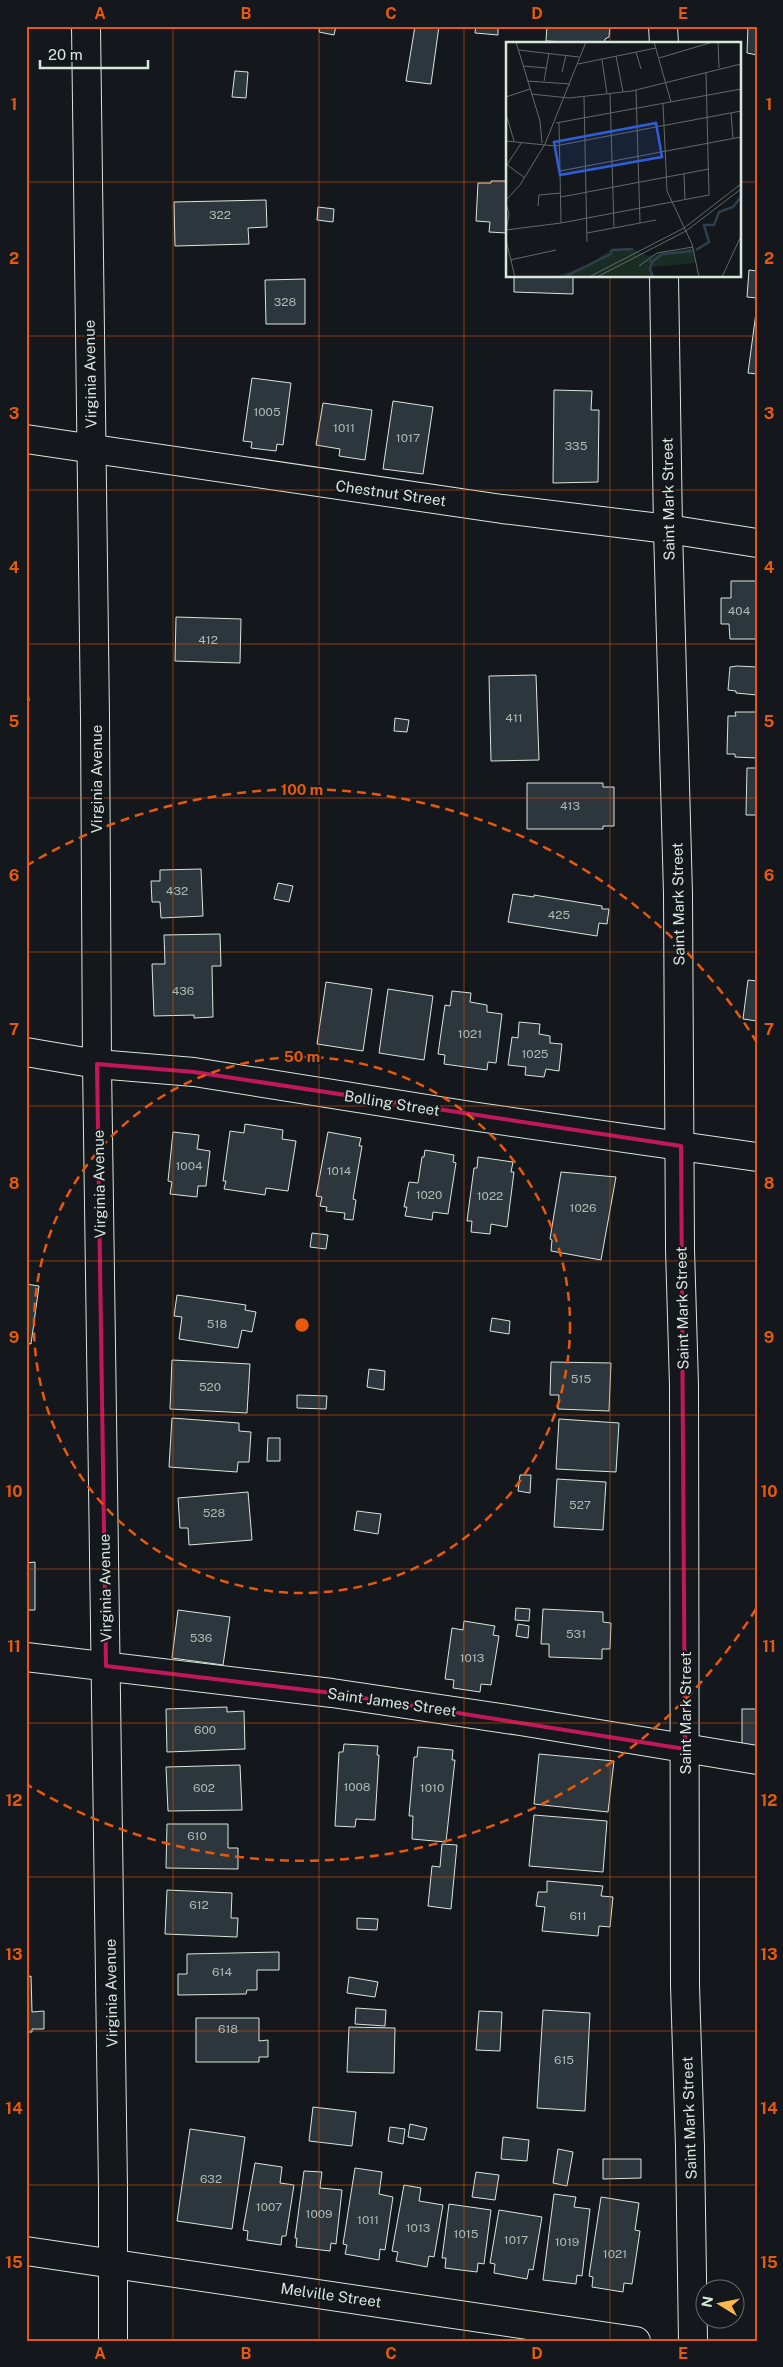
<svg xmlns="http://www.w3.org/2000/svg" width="783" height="2367" viewBox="0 0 783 2367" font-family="'Public Sans',sans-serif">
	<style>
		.building { fill: #2c363c; stroke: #d8e6dc }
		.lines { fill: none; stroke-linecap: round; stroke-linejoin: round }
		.minor-casing { stroke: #d8e6dc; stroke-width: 30 }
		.tertiary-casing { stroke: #d8e6dc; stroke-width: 30 }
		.minor { stroke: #14181c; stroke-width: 28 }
		.tertiary { stroke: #14181c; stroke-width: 28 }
		.marked { fill: none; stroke: #c2185b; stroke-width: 4; stroke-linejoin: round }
		.grid { fill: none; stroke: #e8590c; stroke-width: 1; stroke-opacity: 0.55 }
		.ring { fill: none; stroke: #e8590c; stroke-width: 2.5; stroke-dasharray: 9 6 }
		.labels { text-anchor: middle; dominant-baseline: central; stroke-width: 4; stroke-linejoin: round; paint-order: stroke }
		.number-label { font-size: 12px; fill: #adbab4 }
		.street-label { font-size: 15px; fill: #d8e6dc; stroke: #14181c }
		.inset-river { fill: none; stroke: #2f3f4d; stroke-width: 2.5 }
		.inset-road { fill: none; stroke: #626a69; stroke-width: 1 }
		.view { fill: #305dd8; fill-opacity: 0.15; stroke: #305dd8; stroke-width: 2.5 }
		.inset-edge { fill: none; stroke: #d8e6dc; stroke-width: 2.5 }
		.centre { fill: #e8590c; stroke: #14181c; stroke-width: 2.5 }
		.ring-label { font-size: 15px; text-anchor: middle; font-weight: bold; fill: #e8590c; stroke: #14181c; stroke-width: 4; stroke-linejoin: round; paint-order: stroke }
		.neatline { fill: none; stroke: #e8590c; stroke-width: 2 }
		.grid-label { font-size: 16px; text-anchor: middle; font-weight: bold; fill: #e8590c }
	</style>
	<rect width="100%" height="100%" fill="#14181c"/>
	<g class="building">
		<path d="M320,26H336L334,35L319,32Z"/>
		<path d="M415,26H439L431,84L406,81Z"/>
		<path d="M476,26H498V35L475,33Z"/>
		<path d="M547,26H610L609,37L605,39L604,44L546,41Z"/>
		<path d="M748,26H757V55L747,53Z"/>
		<path d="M235,71L248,72L246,98L232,97Z"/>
		<path d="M491,181H507V233L489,232L490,222L476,221L478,183H491Z"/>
		<path d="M266,200L267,227L248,228L249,244L175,246L174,202Z"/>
		<path d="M318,207L334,209L333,222L317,220Z"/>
		<path d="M749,270L757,271V298L747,297Z"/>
		<path d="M514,276H573V294L514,292Z"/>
		<path d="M305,279V324H266L265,280Z"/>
		<path d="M757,305V374L748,373Z"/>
		<path d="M252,378L291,383L283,445L277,444L276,451L251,448L252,442L243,441Z"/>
		<path d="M554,390L592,391L591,410H599L598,482L553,483Z"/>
		<path d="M393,401L433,407L423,474L383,469Z"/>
		<path d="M323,403L372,410L365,460L339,456L340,449L316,445Z"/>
		<path d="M731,581H757V639H730L729,624H721V598H731Z"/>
		<path d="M176,617L241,619L240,663L175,661Z"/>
		<path d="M26,660L29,701L26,702Z"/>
		<path d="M737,666L757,667V695L736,693V691L728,690L730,667Z"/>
		<path d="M536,675L539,760L491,761L489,676Z"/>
		<path d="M735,712H757V758L735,757V754H727L728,716H736Z"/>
		<path d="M395,718L409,720L407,732L394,731Z"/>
		<path d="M747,768H757V815H746Z"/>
		<path d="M527,783H603V787H614V826H603V829H527Z"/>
		<path d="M201,869L203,916L161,918L160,902H152L151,881H160V870Z"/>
		<path d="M278,883L293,886L289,902L274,899Z"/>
		<path d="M513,894L534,897V895L602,906V909H609L607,924L599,923L597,936L508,922Z"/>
		<path d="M220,934L221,966H212L213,1017L194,1018V1015L154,1016L152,964H165L164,935Z"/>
		<path d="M748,980L757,981V1021L743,1019Z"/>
		<path d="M326,982L372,989L363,1051L317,1044Z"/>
		<path d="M388,989L433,996L424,1060L379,1053Z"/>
		<path d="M452,991L471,993L470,1002L487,1005V1012L502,1014L496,1063L488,1062L487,1070L444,1064L445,1055L438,1054L445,1005L450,1006Z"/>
		<path d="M519,1022L540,1024L539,1034L550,1036V1043L562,1044L559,1071L546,1069L544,1077L525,1075L526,1067L508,1065L512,1037L518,1038Z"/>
		<path d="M245,1124L283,1130L282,1139L296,1141L288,1191L266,1188L265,1195L224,1189L226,1181H223L230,1131L244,1133Z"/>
		<path d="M173,1132L199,1135L197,1149L210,1151L206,1186H198L197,1197L170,1194L172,1182L168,1181Z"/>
		<path d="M328,1132L361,1138L359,1146H362L353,1199L356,1200L353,1220L344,1219L345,1213L326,1211L327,1207L320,1206L322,1197L316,1196Z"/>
		<path d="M425,1150L454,1155L453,1162L456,1163L448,1214L433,1212L432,1220L405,1216L407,1207H404L409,1182L418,1183L422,1157H424Z"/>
		<path d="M478,1157L513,1162L511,1172H514L507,1227L491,1224L490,1234L471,1232L472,1221H467L474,1168H477Z"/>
		<path d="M561,1172L616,1177L601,1260L551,1251L552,1240L550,1239Z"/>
		<path d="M312,1233L328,1235L326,1249L310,1247Z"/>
		<path d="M26,1284L39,1286L31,1344L26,1343Z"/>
		<path d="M177,1295L246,1305L245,1310L256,1312L252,1332L242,1330L238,1348L179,1339L182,1317L174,1316Z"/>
		<path d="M492,1318L510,1321L509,1334L490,1331Z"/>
		<path d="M172,1360L250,1364L247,1413L170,1409Z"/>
		<path d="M551,1362L611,1363L609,1411L558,1409L559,1395H550Z"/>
		<path d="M369,1369L385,1371L384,1390L367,1387Z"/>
		<path d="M297,1395L327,1396L326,1409L297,1408Z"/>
		<path d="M172,1418L239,1423V1431L251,1432L249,1462H238L237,1472L169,1467Z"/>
		<path d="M559,1419L619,1423L616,1472L556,1469Z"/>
		<path d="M268,1438H280V1461H267Z"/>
		<path d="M520,1475H531L530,1493L518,1491Z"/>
		<path d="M557,1479L606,1482L603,1530L554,1527Z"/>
		<path d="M248,1492L252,1540L189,1545L188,1528H180L178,1498Z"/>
		<path d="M357,1511L381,1514L378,1534L354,1530Z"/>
		<path d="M35,1562V1610H26V1563Z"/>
		<path d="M516,1608L530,1609L529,1621L515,1620Z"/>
		<path d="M543,1609L603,1612V1622L611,1623L610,1649H602V1659L549,1657V1644H541Z"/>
		<path d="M178,1610L230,1617L223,1665L172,1658Z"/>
		<path d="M464,1621L495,1626L493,1635L499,1636L491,1685L481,1684L480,1692L453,1688L454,1680L445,1679L452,1628L463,1630Z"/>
		<path d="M518,1624L529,1626L528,1638L516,1636Z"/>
		<path d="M227,1707V1712L244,1711L245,1749L167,1752L166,1709Z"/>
		<rect x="742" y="1709" width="15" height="41"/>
		<path d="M344,1744L378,1746L377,1755H379L375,1820L356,1819L355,1827L335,1826L339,1752H343Z"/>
		<path d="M418,1747L453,1750L452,1760H455L446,1842L412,1839L413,1816H409L414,1757H417Z"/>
		<path d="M539,1754L614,1761L608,1812L534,1804Z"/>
		<path d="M240,1765L242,1810L168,1811L166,1767Z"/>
		<path d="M534,1815L607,1821L603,1872L529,1866Z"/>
		<path d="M167,1824H228V1848H238V1869L166,1868Z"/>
		<path d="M442,1844L457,1845L451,1909L428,1906L432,1866L440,1867Z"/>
		<path d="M26,1867L28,1933H26Z"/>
		<path d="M547,1881L603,1886L601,1896L613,1897L610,1927L599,1926L598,1936L542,1931L545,1907L536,1906L538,1892H547Z"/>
		<path d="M167,1890L232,1893L231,1918H238L237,1937L165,1934Z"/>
		<path d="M357,1918L378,1919L377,1930L357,1929Z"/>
		<path d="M279,1952V1970H257V1990H247L246,1994L178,1995V1974H187V1954Z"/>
		<path d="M31,1976L32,2012L44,2011V2029H32V2032H26V1977Z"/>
		<path d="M349,1977L378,1982L375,1997L347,1993Z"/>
		<path d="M356,2008L386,2010L385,2026L355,2024Z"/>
		<path d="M543,2010L590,2013L585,2111L537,2108Z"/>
		<path d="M479,2011L502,2012L500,2051L476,2050Z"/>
		<path d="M196,2018H259V2041L268,2040V2057H259V2062H196Z"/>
		<path d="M349,2027L395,2028L394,2073L347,2072Z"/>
		<path d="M313,2107L356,2112L352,2146L309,2141Z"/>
		<path d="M410,2124L427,2128L424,2140L408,2137Z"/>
		<path d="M390,2127L405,2129L403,2144L388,2141Z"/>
		<path d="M190,2129L245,2137L232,2229L177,2221Z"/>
		<path d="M503,2137L529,2140L527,2161L501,2159Z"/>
		<path d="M558,2149L573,2152L567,2186L553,2183Z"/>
		<path d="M603,2159H641V2178L603,2179Z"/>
		<path d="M255,2163L282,2167L280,2183L294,2185L286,2236H282L281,2245L247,2240L248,2231L243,2230Z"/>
		<path d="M355,2168L382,2172L379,2194L393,2197L385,2250L380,2249L379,2260L345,2254L347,2245L343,2244Z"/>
		<path d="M304,2171L322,2172L320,2188L342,2190L336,2244L331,2243L330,2251L296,2247L297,2238H295Z"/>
		<path d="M476,2172L499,2175L495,2200L472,2197Z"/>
		<path d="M404,2185L421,2188L419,2201L443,2205L434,2257L429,2256L427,2267L396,2261L398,2252L392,2251Z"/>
		<path d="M554,2194L576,2197L574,2207L590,2209L582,2276L577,2275L576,2284L543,2280Z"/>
		<path d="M601,2197L639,2203L635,2230L640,2231L632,2284L624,2283L623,2292L592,2287L593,2277L589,2276Z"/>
		<path d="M449,2204L491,2210L484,2264L478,2263L477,2272L445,2268L446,2258H442Z"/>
		<path d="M499,2210L542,2217L533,2270L529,2269L527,2279L494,2273L495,2264L490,2263Z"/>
	</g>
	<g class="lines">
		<defs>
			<g id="minor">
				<path d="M663,26L664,44"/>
				<path d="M664,276L668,529L678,894L680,1249L684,1385L685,1985L690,2147L693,2341"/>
				<path d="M26,439L502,509L668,529L757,543"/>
				<path d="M26,1052L97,1064L194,1072L471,1116L757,1157"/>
				<path d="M26,1657L332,1693L520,1721L757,1760"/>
				<path d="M26,2251L636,2341"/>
			</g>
			<path id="tertiary" d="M86,26L95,717L97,1064L113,2188V2341"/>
		</defs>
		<use href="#minor" class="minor-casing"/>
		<use href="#tertiary" class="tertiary-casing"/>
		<use href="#minor" class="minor"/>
		<use href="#tertiary" class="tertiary"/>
	</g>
	<path class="marked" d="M97,1064L194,1072L681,1146L685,1749L332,1693L106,1666Z"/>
	<path class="grid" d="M173,26V2341M319,26V2341M464,26V2341M610,26V44M26,182H507M739,182H757M610,276V2341M26,336H757M26,490H757M26,644H757M26,798H757M26,952H757M26,1106H757M26,1261H757M26,1415H757M26,1569H757M26,1723H757M26,1877H757M26,2031H757M26,2185H757"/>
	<g class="ring">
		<circle cx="302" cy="1325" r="268"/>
		<path d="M756 1609A535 535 0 0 1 26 1784M26 866A535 535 0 0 1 756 1041"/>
	</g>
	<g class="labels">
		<g class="number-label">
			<text x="220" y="215">322</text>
			<text x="285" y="302">328</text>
			<text x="267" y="412">1005</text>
			<text x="344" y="428">1011</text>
			<text x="408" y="438">1017</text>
			<text x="576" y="446">335</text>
			<text x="739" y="611">404</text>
			<text x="208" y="640">412</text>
			<text x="514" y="718">411</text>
			<text x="570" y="806">413</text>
			<text x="177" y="891">432</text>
			<text x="559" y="915">425</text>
			<text x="183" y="991">436</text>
			<text x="470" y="1034">1021</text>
			<text x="535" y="1054">1025</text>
			<text x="189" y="1166">1004</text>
			<text x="339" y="1171">1014</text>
			<text x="429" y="1195">1020</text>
			<text x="490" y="1196">1022</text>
			<text x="583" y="1208">1026</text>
			<text x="217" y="1324">518</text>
			<text x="581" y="1379">515</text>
			<text x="210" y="1387">520</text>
			<text x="580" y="1505">527</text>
			<text x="214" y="1513">528</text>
			<text x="576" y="1634">531</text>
			<text x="201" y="1638">536</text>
			<text x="472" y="1658">1013</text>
			<text x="205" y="1730">600</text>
			<text x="357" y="1787">1008</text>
			<text x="204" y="1788">602</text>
			<text x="432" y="1788">1010</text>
			<text x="197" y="1836">610</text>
			<text x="199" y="1905">612</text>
			<text x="578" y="1916">611</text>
			<text x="222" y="1972">614</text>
			<text x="228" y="2029">618</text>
			<text x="564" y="2060">615</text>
			<text x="211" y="2179">632</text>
			<text x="269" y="2207">1007</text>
			<text x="319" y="2214">1009</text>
			<text x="368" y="2220">1011</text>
			<text x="418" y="2228">1013</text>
			<text x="466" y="2234">1015</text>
			<text x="516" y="2240">1017</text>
			<text x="567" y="2242">1019</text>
			<text x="615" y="2254">1021</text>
		</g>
		<g class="street-label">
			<text transform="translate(90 374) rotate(-91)">Virginia Avenue</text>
			<text transform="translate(391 493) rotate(8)">Chestnut Street</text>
			<text transform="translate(668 499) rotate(-91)">Saint Mark Street</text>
			<text transform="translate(96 779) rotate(-90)">Virginia Avenue</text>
			<text transform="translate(678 904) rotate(-91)">Saint Mark Street</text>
			<text transform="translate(392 1103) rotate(9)">Bolling Street</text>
			<text transform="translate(99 1184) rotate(-91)">Virginia Avenue</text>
			<text transform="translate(682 1308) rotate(-91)">Saint Mark Street</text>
			<text transform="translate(105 1588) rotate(-91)">Virginia Avenue</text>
			<text transform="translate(392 1702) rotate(8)">Saint James Street</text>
			<text transform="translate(685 1713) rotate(-90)">Saint Mark Street</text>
			<text transform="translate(111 1993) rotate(-91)">Virginia Avenue</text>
			<text transform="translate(689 2118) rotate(-92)">Saint Mark Street</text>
			<text transform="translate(331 2295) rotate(8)">Melville Street</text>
		</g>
	</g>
	<g transform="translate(506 42)">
		<rect width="235" height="235" fill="#14181c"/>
		<path d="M125,206L142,214L188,206L190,221L145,225L147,235H48L84,222L104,208Z" fill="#1a2d24"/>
		<path class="inset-river" d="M190,208L203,200L198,183H208L213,170L227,165L235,155M144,218L146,220L156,212L186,209M146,220L144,227L147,235M58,235L105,212L106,208L127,207"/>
		<path class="inset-road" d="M10,0L34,79L36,101M148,0L165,60M212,0L213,26M12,8L73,15M130,10L135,27M110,14L117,50M153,16L207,0M96,18L101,52M72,22L150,6M17,24L40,26M56,30L60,13M21,39L64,42M38,39L43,11M130,48L134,181M25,52L63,56L126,49L235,22M104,52L108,186M0,55L24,47M78,55L81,200M157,62L161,149L186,202L193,235M225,71L227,97M0,72L8,99M50,81L235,47M53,81L55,181M0,99L49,104L235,69M0,122L19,136M0,124L16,100M54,129L235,95M178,132L179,158M55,155L203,127M0,158L14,143L39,102L80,0M0,161L3,172L0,190M32,164L33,153L55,151M0,188L55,181L203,153L200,30M81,191L150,178M0,198L9,235M4,218L50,208M133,224L151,211L187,205M83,235L178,186L235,142M91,235L180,189L235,147M216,235L235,194"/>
		<path class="view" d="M150,81L156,115L54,133L48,100Z"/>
		<rect width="235" height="235" class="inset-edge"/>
	</g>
	<circle cx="302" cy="1325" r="8" class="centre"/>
	<g class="ring-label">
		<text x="302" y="795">100 m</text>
		<text x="302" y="1062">50 m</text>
	</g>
	<rect width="783" height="2367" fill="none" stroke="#14181c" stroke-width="55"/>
	<g transform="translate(720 2304) rotate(280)"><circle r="24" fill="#14181c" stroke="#626a69"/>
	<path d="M0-4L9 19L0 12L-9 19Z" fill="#ffb74d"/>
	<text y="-8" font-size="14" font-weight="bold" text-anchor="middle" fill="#d8e6dc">N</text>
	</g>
	<path d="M40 60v8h108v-8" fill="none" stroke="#d8e6dc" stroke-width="2.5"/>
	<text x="48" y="60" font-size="15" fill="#d8e6dc" stroke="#14181c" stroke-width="4" paint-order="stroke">20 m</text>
	<rect x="28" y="28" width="728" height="2312" class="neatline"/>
	<g class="grid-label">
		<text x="100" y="19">A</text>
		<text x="246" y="19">B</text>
		<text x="391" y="19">C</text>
		<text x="537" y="19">D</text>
		<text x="683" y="19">E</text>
		<text x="14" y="110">1</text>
		<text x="769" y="110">1</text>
		<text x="14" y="264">2</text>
		<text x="769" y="264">2</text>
		<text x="14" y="419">3</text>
		<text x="769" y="419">3</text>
		<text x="14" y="573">4</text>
		<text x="769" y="573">4</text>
		<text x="14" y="727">5</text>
		<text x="769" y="727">5</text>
		<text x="14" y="881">6</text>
		<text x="769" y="881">6</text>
		<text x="14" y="1035">7</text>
		<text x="769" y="1035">7</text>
		<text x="14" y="1189">8</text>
		<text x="769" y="1189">8</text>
		<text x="14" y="1343">9</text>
		<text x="769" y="1343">9</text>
		<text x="14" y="1497">10</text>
		<text x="769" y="1497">10</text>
		<text x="14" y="1652">11</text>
		<text x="769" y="1652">11</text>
		<text x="14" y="1806">12</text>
		<text x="769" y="1806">12</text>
		<text x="14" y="1960">13</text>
		<text x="769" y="1960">13</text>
		<text x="14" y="2114">14</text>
		<text x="769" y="2114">14</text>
		<text x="14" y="2268">15</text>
		<text x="769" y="2268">15</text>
		<text x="100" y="2359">A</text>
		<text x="246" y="2359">B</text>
		<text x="391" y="2359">C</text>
		<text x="537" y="2359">D</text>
		<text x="683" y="2359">E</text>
	</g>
</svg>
